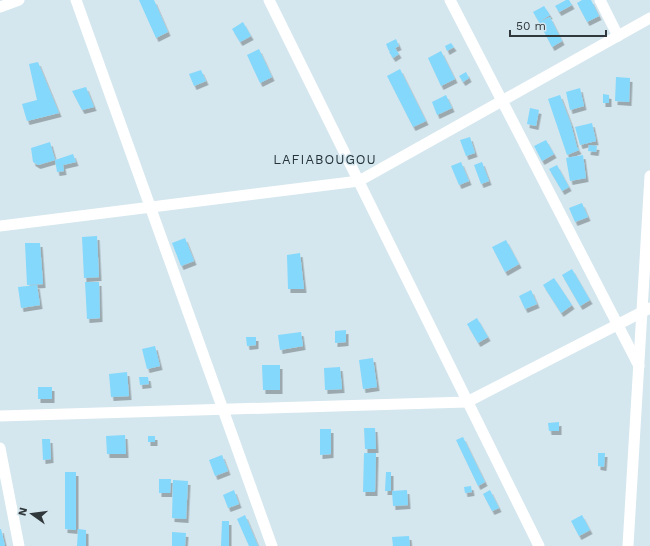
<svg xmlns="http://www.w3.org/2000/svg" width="650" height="546" viewBox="0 0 650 546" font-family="'Work Sans',sans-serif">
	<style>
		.building { fill: #84d8fc; filter: url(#shadow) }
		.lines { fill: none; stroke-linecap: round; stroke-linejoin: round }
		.minor { stroke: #fff; stroke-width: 11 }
		.labels { text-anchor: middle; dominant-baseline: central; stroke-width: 3; stroke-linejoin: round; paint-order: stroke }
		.quarter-label { font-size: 13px; letter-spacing: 1px; fill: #26343a; stroke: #d4e6ee }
	</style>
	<defs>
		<filter id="shadow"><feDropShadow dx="2.5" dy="4" stdDeviation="0" flood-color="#0004"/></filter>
	</defs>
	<rect width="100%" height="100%" fill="#d4e6ee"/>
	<g class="building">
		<path d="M139,0H154L168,32L156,38Z"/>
		<path d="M566,0H569L572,5L559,12L555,6Z"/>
		<path d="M582,0H591L599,16L587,22L577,3Z"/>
		<path d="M544,6L550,15L539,22L533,12Z"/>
		<path d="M550,17L562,41L552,47L539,22Z"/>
		<path d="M243,22L251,36L240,42L232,29Z"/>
		<path d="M396,39L399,46L395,48L399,54L393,58L389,52L393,49L389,51L386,44Z"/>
		<path d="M451,43L454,47L447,51L445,46Z"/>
		<path d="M259,49L272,77L260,83L247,55Z"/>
		<path d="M441,51L455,79L441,86L428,58Z"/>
		<path d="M38,62L59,113L27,121L22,104L37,100L29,64Z"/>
		<path d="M400,69L426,121L413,127L387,76Z"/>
		<path d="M201,70L206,81L194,86L189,74Z"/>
		<path d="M466,72L469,78L463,82L459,76Z"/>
		<path d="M616,77L630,78L629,102L615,101Z"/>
		<path d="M86,87L94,107L82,110L72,91Z"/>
		<path d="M580,88L584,106L570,110L566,92Z"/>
		<path d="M603,94L609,95V103H603Z"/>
		<path d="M446,95L452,108L437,115L432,102Z"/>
		<path d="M560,95L571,124L577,147L579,150L567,155L548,99Z"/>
		<path d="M530,108L539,110L536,126L527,124Z"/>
		<path d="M592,123L596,141L580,145L575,127Z"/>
		<path d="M470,137L475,153L466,156L460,140Z"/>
		<path d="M546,140L554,154L542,161L534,146Z"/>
		<path d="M50,142L55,160L38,165L33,162L31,148Z"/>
		<path d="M589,145L597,146L596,152L588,151Z"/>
		<path d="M73,154L76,162L63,165L64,171L57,172L55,160Z"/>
		<path d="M583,155L586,178L570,181L566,158Z"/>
		<path d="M461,162L469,181L459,185L451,166Z"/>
		<path d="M482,162L489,181L481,184L474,165Z"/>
		<path d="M557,165L569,187L562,191L549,169Z"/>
		<path d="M582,203L588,217L575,222L569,208Z"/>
		<path d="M97,236L99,277L84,278L82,237Z"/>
		<path d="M185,238L194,261L181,266L172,243Z"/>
		<path d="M506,240L519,264L505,272L492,247Z"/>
		<path d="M25,243H40L43,284L27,285Z"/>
		<path d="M300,253L304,289H288L287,255Z"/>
		<path d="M572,269L590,300L580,306L562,275Z"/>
		<path d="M554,278L572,305L561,313L543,285Z"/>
		<path d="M85,282H99L100,318L87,319Z"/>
		<path d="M37,285L40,305L21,308L18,287Z"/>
		<path d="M531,290L537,304L525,309L519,296Z"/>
		<path d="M477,318L488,337L478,343L467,324Z"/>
		<path d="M346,330V342L335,343V331Z"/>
		<path d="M301,332L303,346L280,350L278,335Z"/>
		<path d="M246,337H256V345L247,346Z"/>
		<path d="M155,346L160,366L147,369L142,349Z"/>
		<path d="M373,358L377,387L363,389L359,360Z"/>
		<path d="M262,365H280V390H263Z"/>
		<path d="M340,367L342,389L325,390L324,368Z"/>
		<path d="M127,372L129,396L111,397L109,374Z"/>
		<path d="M139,377H148L149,384L140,385Z"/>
		<rect x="38" y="387" width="14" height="12"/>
		<path d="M559,422V431H549L548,423Z"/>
		<path d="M364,428H375L376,449H365Z"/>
		<path d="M320,429H331V454L320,455Z"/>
		<path d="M125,435L126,454H107L106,436Z"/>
		<rect x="148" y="436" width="7" height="6"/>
		<path d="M463,437L485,482L478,486L456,440Z"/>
		<path d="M42,439H50L51,459L43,460Z"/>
		<path d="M364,453H376L375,492H363Z"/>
		<path d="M598,453H605L604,467L598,466Z"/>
		<path d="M222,455L228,471L215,476L209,460Z"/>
		<path d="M65,472H76V530L65,529Z"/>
		<path d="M386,472H391V491H385Z"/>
		<path d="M159,479H171L170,493H159Z"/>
		<path d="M173,480L188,481L186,519L172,518Z"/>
		<path d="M471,486L472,492L465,493L464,487Z"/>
		<path d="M234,490L239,504L228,508L223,495Z"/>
		<path d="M407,490L408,505L393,506L392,491Z"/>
		<path d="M490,490L499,508L492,511L483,494Z"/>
		<path d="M245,515L258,546H249L237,519Z"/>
		<path d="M582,515L590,530L579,536L571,521Z"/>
		<path d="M222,521H229V546H221Z"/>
		<path d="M0,529H1L5,546H0Z"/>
		<path d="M78,529L86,530V546H77Z"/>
		<path d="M172,532L186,533L185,546H172Z"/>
		<path d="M409,536L410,546H393L392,537Z"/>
	</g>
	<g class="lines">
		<g class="minor">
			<path d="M76,0L272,546"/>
			<path d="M269,0L539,546"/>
			<path d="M450,0L639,366"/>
			<path d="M600,0L618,36"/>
			<path d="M0,7L19,0"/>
			<path d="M0,226L359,181L650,18"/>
			<path d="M0,416L467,402L650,308"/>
			<path d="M0,448L19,546"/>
			<path d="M628,546L650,176"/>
		</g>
	</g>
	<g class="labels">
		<g class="quarter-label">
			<text x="325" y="159">LAFIABOUGOU</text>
		</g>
	</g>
	<g transform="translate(32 514) rotate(284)" stroke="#d4e6ee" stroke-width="3" paint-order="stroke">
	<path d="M0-3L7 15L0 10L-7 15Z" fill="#31383b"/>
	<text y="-6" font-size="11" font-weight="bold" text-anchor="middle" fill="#31383b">N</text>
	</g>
	<path d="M510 30v6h96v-6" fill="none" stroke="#31383b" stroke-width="2"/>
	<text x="516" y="30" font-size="12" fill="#31383b" stroke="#d4e6ee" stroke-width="3" paint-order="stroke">50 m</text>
</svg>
